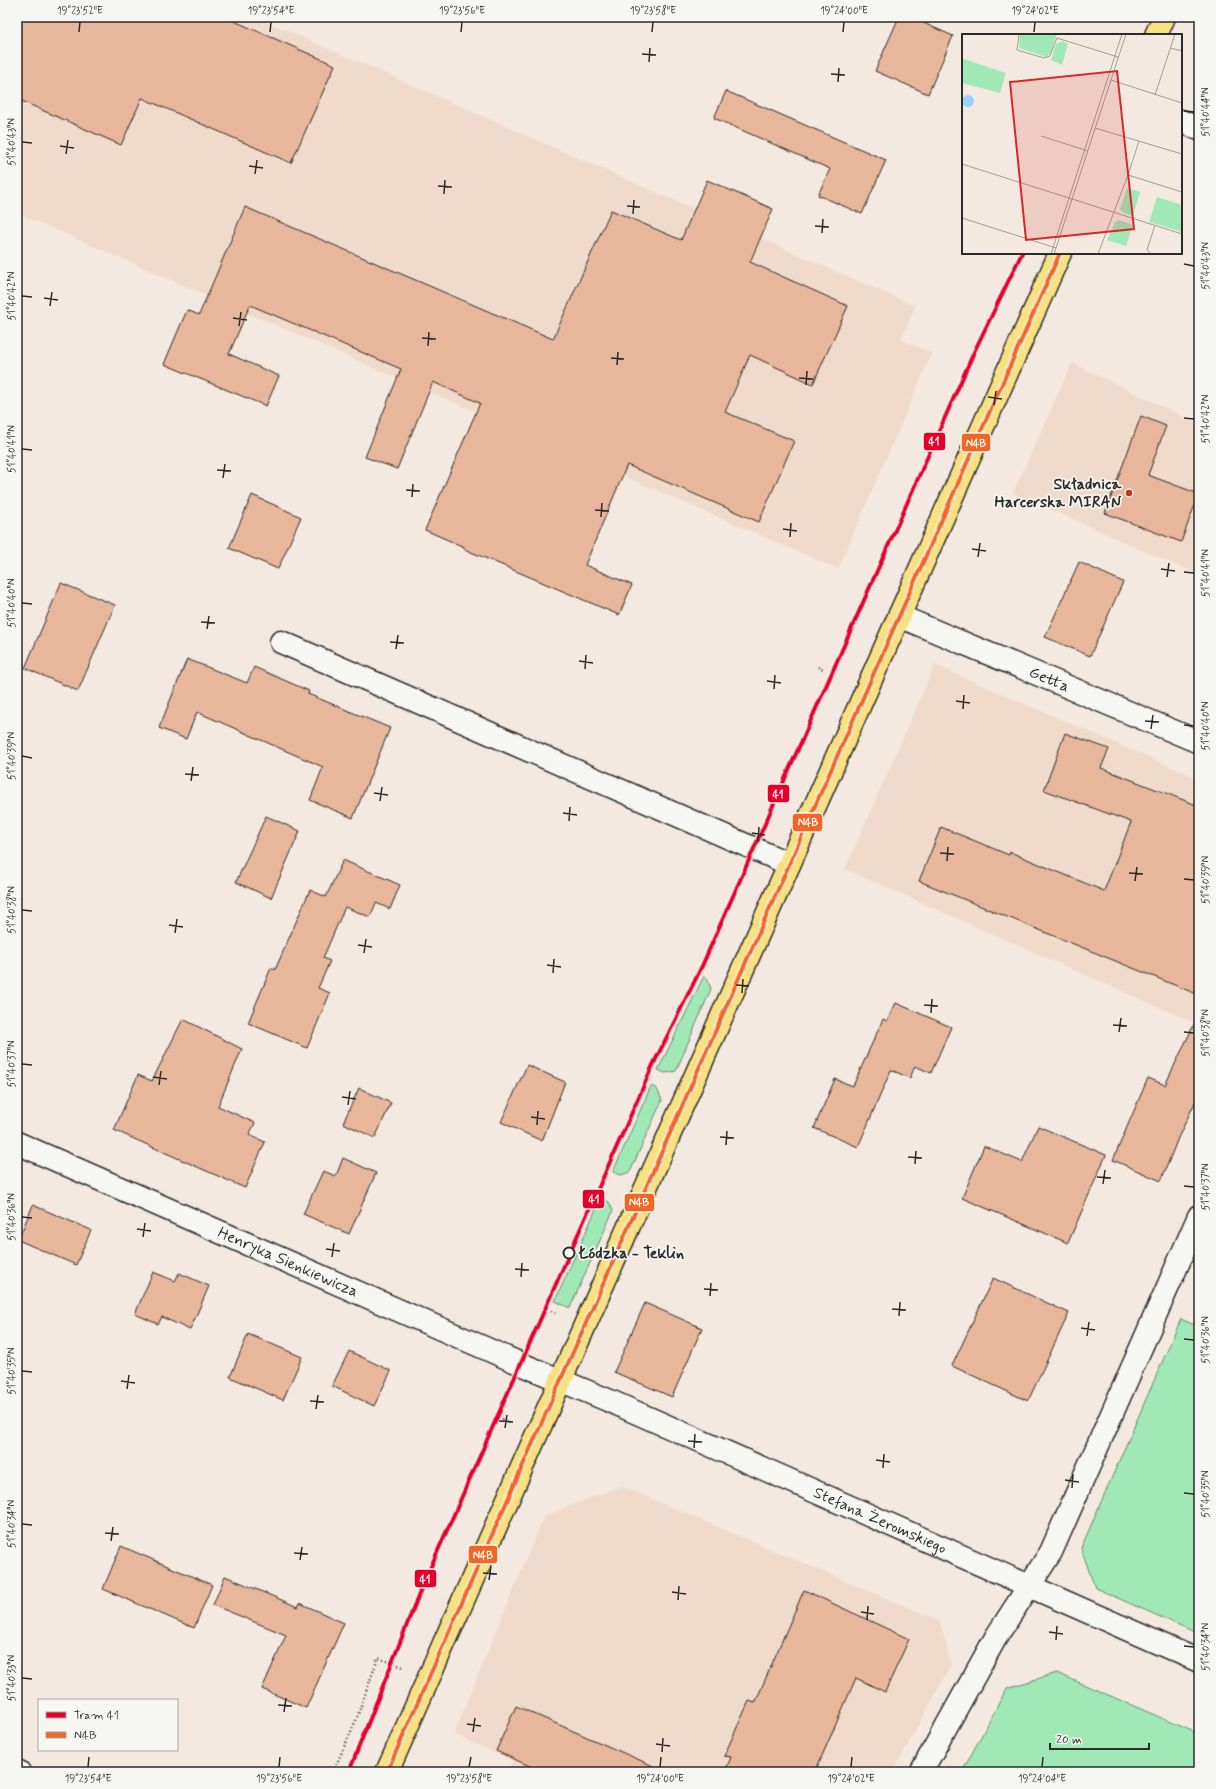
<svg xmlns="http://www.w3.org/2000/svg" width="1216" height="1789" viewBox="0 0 1216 1789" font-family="Mynerve,sans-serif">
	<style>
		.built { fill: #f0dacb }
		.green { fill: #a0e9b7; stroke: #668a71 }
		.building { fill: #e8b69a; stroke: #2b2b2b }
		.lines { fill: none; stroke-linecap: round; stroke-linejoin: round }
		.minor-casing { stroke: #2b2b2b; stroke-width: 25 }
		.major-casing { stroke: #2b2b2b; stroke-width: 25 }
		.path { stroke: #2b2b2b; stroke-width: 2.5; stroke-dasharray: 1 3; stroke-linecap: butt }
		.minor { stroke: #f6f6f2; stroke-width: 22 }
		.major { stroke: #f9e181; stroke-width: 22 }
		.bus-1-casing { stroke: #f6f6f2; stroke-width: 7 }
		.bus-1 { stroke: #f26522; stroke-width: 4 }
		.tram-1-casing { stroke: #f6f6f2; stroke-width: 7 }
		.tram-1 { stroke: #e4002b; stroke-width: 4 }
		.ticks { fill: none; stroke: #2b2b2b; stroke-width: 1.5 }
		.poi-dot { fill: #c8321e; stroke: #f6f6f2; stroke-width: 1.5 }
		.stop-dot { fill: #f6f6f2; stroke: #2b2b2b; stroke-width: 2 }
		.labels { text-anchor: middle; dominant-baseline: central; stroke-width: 3.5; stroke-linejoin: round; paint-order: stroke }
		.poi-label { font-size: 16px; font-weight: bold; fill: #2b2b2b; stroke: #f6f6f2; text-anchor: end }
		.street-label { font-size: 16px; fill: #2b2b2b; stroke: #f6f6f2 }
		.stop-label { font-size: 16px; font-weight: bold; fill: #2b2b2b; stroke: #f6f6f2; text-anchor: start }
		.inset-road { fill: none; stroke: #a39d98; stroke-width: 1 }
		.view { fill: #d62828; fill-opacity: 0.15; stroke: #d62828; stroke-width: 2 }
		.inset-edge { fill: none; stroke: #2b2b2b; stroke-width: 2 }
		.line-badge { stroke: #f6f6f2; stroke-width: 1.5 }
		.badge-label { font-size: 11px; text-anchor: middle; font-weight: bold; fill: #fff }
		.neatline { fill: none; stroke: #2b2b2b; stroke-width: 1.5 }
		.ticks-label { font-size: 10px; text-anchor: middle; fill: #2b2b2b }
	</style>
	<rect width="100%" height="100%" fill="#f3e9e0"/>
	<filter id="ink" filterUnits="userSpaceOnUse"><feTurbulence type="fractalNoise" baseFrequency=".025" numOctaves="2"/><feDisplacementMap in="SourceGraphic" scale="8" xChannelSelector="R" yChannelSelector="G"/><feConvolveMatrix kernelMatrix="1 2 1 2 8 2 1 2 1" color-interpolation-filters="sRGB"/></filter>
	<g filter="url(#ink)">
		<g class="built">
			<path d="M17,17H256L915,306L901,340L932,353L838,569L17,213Z"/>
			<path d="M1072,363L1199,424V575L1013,493Z"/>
			<path d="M935,665L1199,779V1025L845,869Z"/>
			<path d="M621,1486L940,1621L951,1665L893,1772H508L513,1761L454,1734L544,1516Z"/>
		</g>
		<g class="green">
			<path d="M704,976L707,978L711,989L676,1071L665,1073L658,1070Z"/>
			<path d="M651,1086L657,1089L662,1100L630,1172L621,1175L613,1172Z"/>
			<path d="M601,1198L609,1202L613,1211L570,1308L555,1301Z"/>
			<path d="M1181,1319L1199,1327V1634L1095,1588L1081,1548Z"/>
			<path d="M1057,1673L1199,1734V1760L1194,1772H962L1007,1688Z"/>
		</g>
		<g class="building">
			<path d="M17,17H225L335,65L291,163L142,98L121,145L17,99Z"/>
			<path d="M899,17H910L953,36L928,94L875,71Z"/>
			<path d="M726,91L886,160L862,214L818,195L830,169L714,118Z"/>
			<path d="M707,180L773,209L750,262L848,306L813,384L750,355L725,412L794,441L759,522L627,465L585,565L632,585L619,615L464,549V547L425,530L480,403L433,382L397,469L365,457L401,369L250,305L229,354L279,376L266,406L164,364L187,310L199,315L245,207L553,339L611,210L681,240Z"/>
			<path d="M1141,416L1166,426L1148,475L1199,494L1181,542L1105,513Z"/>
			<path d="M252,495L301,517L278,569L229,548Z"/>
			<path d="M1079,562L1123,582L1090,656L1045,637Z"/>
			<path d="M61,583L115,605L78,691L25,668Z"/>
			<path d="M187,659L247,683L254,667L309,691L308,694L390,728L353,818L310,800L323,767L197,712L186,739L159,728Z"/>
			<path d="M1065,733L1109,749L1101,768L1199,806V995L919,881L941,827L1009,855L1010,852L1104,891L1131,822L1044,790Z"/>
			<path d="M266,816L300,831L271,898L236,882Z"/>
			<path d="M343,860L400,885L390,909L376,903L370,917L345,907L323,958L330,961L318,988L330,993L307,1048L248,1023L271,968L275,970L310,890L326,897Z"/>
			<path d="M896,1003L951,1027L931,1073L915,1066L910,1078L891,1070L858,1147L814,1128L835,1079L853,1086L883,1019L887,1021Z"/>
			<path d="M1199,1014V1094L1178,1138L1161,1181L1113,1160L1148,1078L1165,1085Z"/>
			<path d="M183,1019L242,1049L218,1106L255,1123L249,1135L265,1142L245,1188L114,1130L138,1075L152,1081Z"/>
			<path d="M527,1065L565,1082L542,1141L501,1122Z"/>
			<path d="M359,1088L391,1103L375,1138L343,1123Z"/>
			<path d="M1038,1126L1106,1155L1068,1243L962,1198L984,1146L1022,1162Z"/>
			<path d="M343,1158L376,1173L349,1234L303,1214L323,1171L336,1176Z"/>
			<path d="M33,1205L91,1230L76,1265L18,1240Z"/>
			<path d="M153,1272L175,1281L179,1273L209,1286L190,1330L162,1317L158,1324L135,1314Z"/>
			<path d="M993,1278L1069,1313L1028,1401L952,1366Z"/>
			<path d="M645,1303L702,1328L672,1397L614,1372Z"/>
			<path d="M248,1334L302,1357L283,1400L230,1377Z"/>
			<path d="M349,1351L391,1371L374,1406L332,1386Z"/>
			<path d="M121,1546L212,1585L194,1628L103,1589Z"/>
			<path d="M225,1576L298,1607L300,1603L344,1623L306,1708L262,1689L286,1635L213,1605Z"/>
			<path d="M804,1590L909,1639L885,1692L856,1678L815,1772H725L731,1757L724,1756L749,1701L755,1703Z"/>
			<path d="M516,1706L667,1772H543L496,1751Z"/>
		</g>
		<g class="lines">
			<defs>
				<g id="minor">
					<path d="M1181,121L1199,129"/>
					<path id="s1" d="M899,616L1199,742"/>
					<path d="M281,642L789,864"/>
					<path id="s2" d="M17,1143L521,1364L610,1401L1199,1661"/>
					<path d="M17,1771L19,1772"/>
					<path d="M921,1772L996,1637L1051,1552L1199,1216"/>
				</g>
				<g id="major">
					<path d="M1156,35L1164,17"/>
					<path d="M387,1772L1060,253"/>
				</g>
			</defs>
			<use href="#minor" class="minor-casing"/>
			<use href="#major" class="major-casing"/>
			<g class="path">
				<path d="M818,667L825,671"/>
				<path d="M551,1311L558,1314"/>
				<path d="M502,1419L510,1423"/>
				<path d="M333,1772L356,1720L378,1658L403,1667"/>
			</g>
			<use href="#minor" class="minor"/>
			<use href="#major" class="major"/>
			<defs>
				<path id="bus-1" d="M387,1772L1060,253"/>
			</defs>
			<use href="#bus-1" class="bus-1-casing"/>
			<use href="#bus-1" class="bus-1"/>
			<defs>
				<path id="tram-1" d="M349,1772L421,1589L652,1067L702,966L974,352L1022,253"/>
			</defs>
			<use href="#tram-1" class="tram-1-casing"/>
			<use href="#tram-1" class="tram-1"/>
		</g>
	</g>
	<path class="ticks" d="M79,32L80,22M270,32L271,22M461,32L462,22M652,32L653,22M843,32L844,22M1034,32L1035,22M642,54L656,55M649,62L650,48M831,74L845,75M838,82L839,68M1184,111L1194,112M22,142L32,143M60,146L74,148M66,154L68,140M249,166L263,168M255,174L257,160M438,186L452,187M444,194L445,180M627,206L640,207M633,214L634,200M815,226L829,227M822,233L823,219M1184,264L1194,266M22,296L32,297M44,298L58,300M50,306L52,292M233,318L247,320M239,326L241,312M422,338L436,339M428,346L429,332M611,358L624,359M617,365L618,352M799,378L813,379M806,385L807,371M988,397L1002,399M994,405L996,391M1184,418L1194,419M22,449L32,450M217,470L231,471M223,478L225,464M406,490L420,491M412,497L413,484M595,510L609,511M601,517L602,503M783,529L797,531M790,537L791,523M972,549L986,551M978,557L980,543M1161,569L1175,571M1184,572L1194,573M1167,577L1169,563M22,603L32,604M201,622L215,623M207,629L209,616M390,642L404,643M396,649L398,635M579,661L593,663M585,669L586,655M767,681L781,683M774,689L775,675M956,701L970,703M963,709L964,695M1145,721L1159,722M1184,725L1194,726M1151,729L1153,715M22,756L32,758M185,774L199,775M191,781L193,767M374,793L388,795M380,801L382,787M563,813L577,815M569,821L570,807M752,833L765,835M758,841L759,827M940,853L954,854M947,861L948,847M1129,873L1143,874M1184,879L1194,880M1135,881L1137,867M22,910L32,911M169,925L183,927M175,933L177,919M358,945L372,947M364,953L366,939M547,965L561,967M553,973L554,959M736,985L749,986M742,993L743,979M924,1005L938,1006M931,1013L932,999M1113,1025L1127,1026M1119,1032L1121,1018M1184,1032L1194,1033M22,1064L32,1065M153,1077L167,1079M159,1085L161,1071M342,1097L356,1099M348,1105L350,1091M531,1117L545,1119M537,1125L538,1111M720,1137L734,1138M726,1145L727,1131M908,1157L922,1158M915,1164L916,1151M1097,1177L1111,1178M1103,1184L1105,1170M1184,1186L1194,1187M22,1217L32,1218M137,1229L151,1231M143,1237L145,1223M326,1249L340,1251M332,1257L334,1243M515,1269L529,1270M521,1277L522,1263M704,1289L718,1290M710,1296L711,1283M892,1309L906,1310M899,1316L900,1302M1081,1328L1095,1330M1087,1336L1089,1322M1184,1339L1194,1340M22,1371L32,1372M121,1381L135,1383M127,1389L129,1375M310,1401L324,1402M316,1409L318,1395M499,1421L513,1422M505,1428L507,1415M688,1441L702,1442M694,1448L695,1434M876,1460L890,1462M883,1468L884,1454M1065,1480L1079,1482M1072,1488L1073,1474M1184,1493L1194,1494M22,1524L32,1525M105,1533L119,1534M111,1541L113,1527M294,1553L308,1554M300,1560L302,1547M483,1573L497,1574M489,1580L491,1566M672,1592L686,1594M678,1600L679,1586M861,1612L874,1614M867,1620L868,1606M1049,1632L1063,1634M1056,1640L1057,1626M1184,1646L1194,1647M22,1678L32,1679M278,1705L292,1706M284,1712L286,1698M467,1724L481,1726M473,1732L475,1718M656,1744L670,1746M662,1752L663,1738M88,1767L89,1757M279,1767L280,1757M469,1767L471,1757M660,1767L661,1757M851,1767L852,1757M1042,1767L1043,1757"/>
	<circle class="poi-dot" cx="1129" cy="493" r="4"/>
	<circle class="stop-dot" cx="569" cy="1253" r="5.5"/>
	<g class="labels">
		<g class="poi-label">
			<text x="1121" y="484">Składnica<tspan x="1121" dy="18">Harcerska MIRAN</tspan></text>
		</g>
		<g class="street-label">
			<text stroke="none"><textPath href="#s1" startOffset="163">Getta</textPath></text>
			<text stroke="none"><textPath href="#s2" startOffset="296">Henryka Sienkiewicza</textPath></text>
			<text stroke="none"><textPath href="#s2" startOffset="942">Stefana Żeromskiego</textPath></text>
		</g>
		<g class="stop-label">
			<text x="578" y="1253">Łódzka - Teklin</text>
		</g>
	</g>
	<g transform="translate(962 34)">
		<rect width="220" height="220" fill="#f3e9e0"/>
		<path d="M58,0H95L89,19L84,23L57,14ZM100,7L106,10L100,31L89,26L94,10ZM2,25L44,39L38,59L0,49V26ZM165,154L178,158L171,182L160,178L158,175ZM195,163L220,171V198L187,188ZM157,186L171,191L164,212L145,206L153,188Z" fill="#a0e9b7"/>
		<path d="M0 67a6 6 0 1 1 12 0a6 6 0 1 1-12 0Z" fill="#9ed0fb"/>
		<path class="inset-road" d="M57,0L55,16L82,24L88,22L95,4L156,23M208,14L220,17M149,46L220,69M193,61L213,0M133,94L220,120M79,102L126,117M177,107L166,141L220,158M0,130L220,200M0,184L94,214M89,220L160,0M92,220L164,0M136,220L166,141M189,220L185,216L193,191"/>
		<path class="view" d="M155,37L172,195L64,206L48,48Z"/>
		<rect width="220" height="220" class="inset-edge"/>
	</g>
	<g class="line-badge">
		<rect x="923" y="432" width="23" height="19" rx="4" fill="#e4002b"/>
		<rect x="961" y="433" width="30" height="19" rx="4" fill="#f26522"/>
		<rect x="767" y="784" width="23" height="19" rx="4" fill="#e4002b"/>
		<rect x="792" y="813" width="31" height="19" rx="4" fill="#f26522"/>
		<rect x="582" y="1189" width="23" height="20" rx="4" fill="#e4002b"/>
		<rect x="624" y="1193" width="31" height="19" rx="4" fill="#f26522"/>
		<rect x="468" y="1545" width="30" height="19" rx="4" fill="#f26522"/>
		<rect x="414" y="1569" width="23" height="19" rx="4" fill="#e4002b"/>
	</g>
	<g class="badge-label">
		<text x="934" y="445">41</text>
		<text x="976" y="447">N4B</text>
		<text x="778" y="798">41</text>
		<text x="808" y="826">N4B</text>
		<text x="594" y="1203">41</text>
		<text x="639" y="1206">N4B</text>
		<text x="483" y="1559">N4B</text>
		<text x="425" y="1583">41</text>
	</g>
	<rect width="1216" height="1789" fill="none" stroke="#f6f6f2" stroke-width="44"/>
	<rect x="38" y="1699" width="140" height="52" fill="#f6f6f2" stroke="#a5a5a2"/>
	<rect x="46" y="1712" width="20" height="6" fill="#e4002b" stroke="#a5a5a2"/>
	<text x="74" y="1719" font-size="12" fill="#2b2b2b">Tram 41</text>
	<rect x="46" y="1732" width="20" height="6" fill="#f26522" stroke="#a5a5a2"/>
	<text x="74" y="1739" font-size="12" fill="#2b2b2b">N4B</text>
	<path d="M1050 1743v6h99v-6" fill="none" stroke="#2b2b2b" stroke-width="2"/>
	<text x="1056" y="1743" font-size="12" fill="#2b2b2b" stroke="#f6f6f2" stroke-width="3" paint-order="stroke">20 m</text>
	<rect x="22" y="22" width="1172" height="1745" class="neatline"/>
	<g class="ticks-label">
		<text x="80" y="14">19°23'52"E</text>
		<text x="271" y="14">19°23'54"E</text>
		<text x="462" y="14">19°23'56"E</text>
		<text x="653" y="14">19°23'58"E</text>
		<text x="844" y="14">19°24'00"E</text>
		<text x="1035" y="14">19°24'02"E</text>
		<text transform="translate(1205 112) rotate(-90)" y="4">51°40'44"N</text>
		<text transform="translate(11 142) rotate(-90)" y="4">51°40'43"N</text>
		<text transform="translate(1205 266) rotate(-90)" y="4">51°40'43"N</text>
		<text transform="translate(11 296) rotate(-90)" y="4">51°40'42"N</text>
		<text transform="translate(1205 419) rotate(-90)" y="4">51°40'42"N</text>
		<text transform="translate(11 449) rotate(-90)" y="4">51°40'41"N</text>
		<text transform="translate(1205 573) rotate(-90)" y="4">51°40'41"N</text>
		<text transform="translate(11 603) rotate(-90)" y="4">51°40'40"N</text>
		<text transform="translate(1205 726) rotate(-90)" y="4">51°40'40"N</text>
		<text transform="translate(11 756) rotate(-90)" y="4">51°40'39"N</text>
		<text transform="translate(1205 880) rotate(-90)" y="4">51°40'39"N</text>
		<text transform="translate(11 910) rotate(-90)" y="4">51°40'38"N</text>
		<text transform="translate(1205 1033) rotate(-90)" y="4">51°40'38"N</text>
		<text transform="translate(11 1064) rotate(-90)" y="4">51°40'37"N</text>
		<text transform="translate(1205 1187) rotate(-90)" y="4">51°40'37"N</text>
		<text transform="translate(11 1217) rotate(-90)" y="4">51°40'36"N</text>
		<text transform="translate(1205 1340) rotate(-90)" y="4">51°40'36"N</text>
		<text transform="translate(11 1371) rotate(-90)" y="4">51°40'35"N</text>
		<text transform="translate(1205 1494) rotate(-90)" y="4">51°40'35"N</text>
		<text transform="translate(11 1524) rotate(-90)" y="4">51°40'34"N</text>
		<text transform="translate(1205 1647) rotate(-90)" y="4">51°40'34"N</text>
		<text transform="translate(11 1678) rotate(-90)" y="4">51°40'33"N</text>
		<text x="88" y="1782">19°23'54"E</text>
		<text x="279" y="1782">19°23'56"E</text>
		<text x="469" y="1782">19°23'58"E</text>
		<text x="660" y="1782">19°24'00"E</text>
		<text x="851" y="1782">19°24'02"E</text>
		<text x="1042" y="1782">19°24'04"E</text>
	</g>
</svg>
